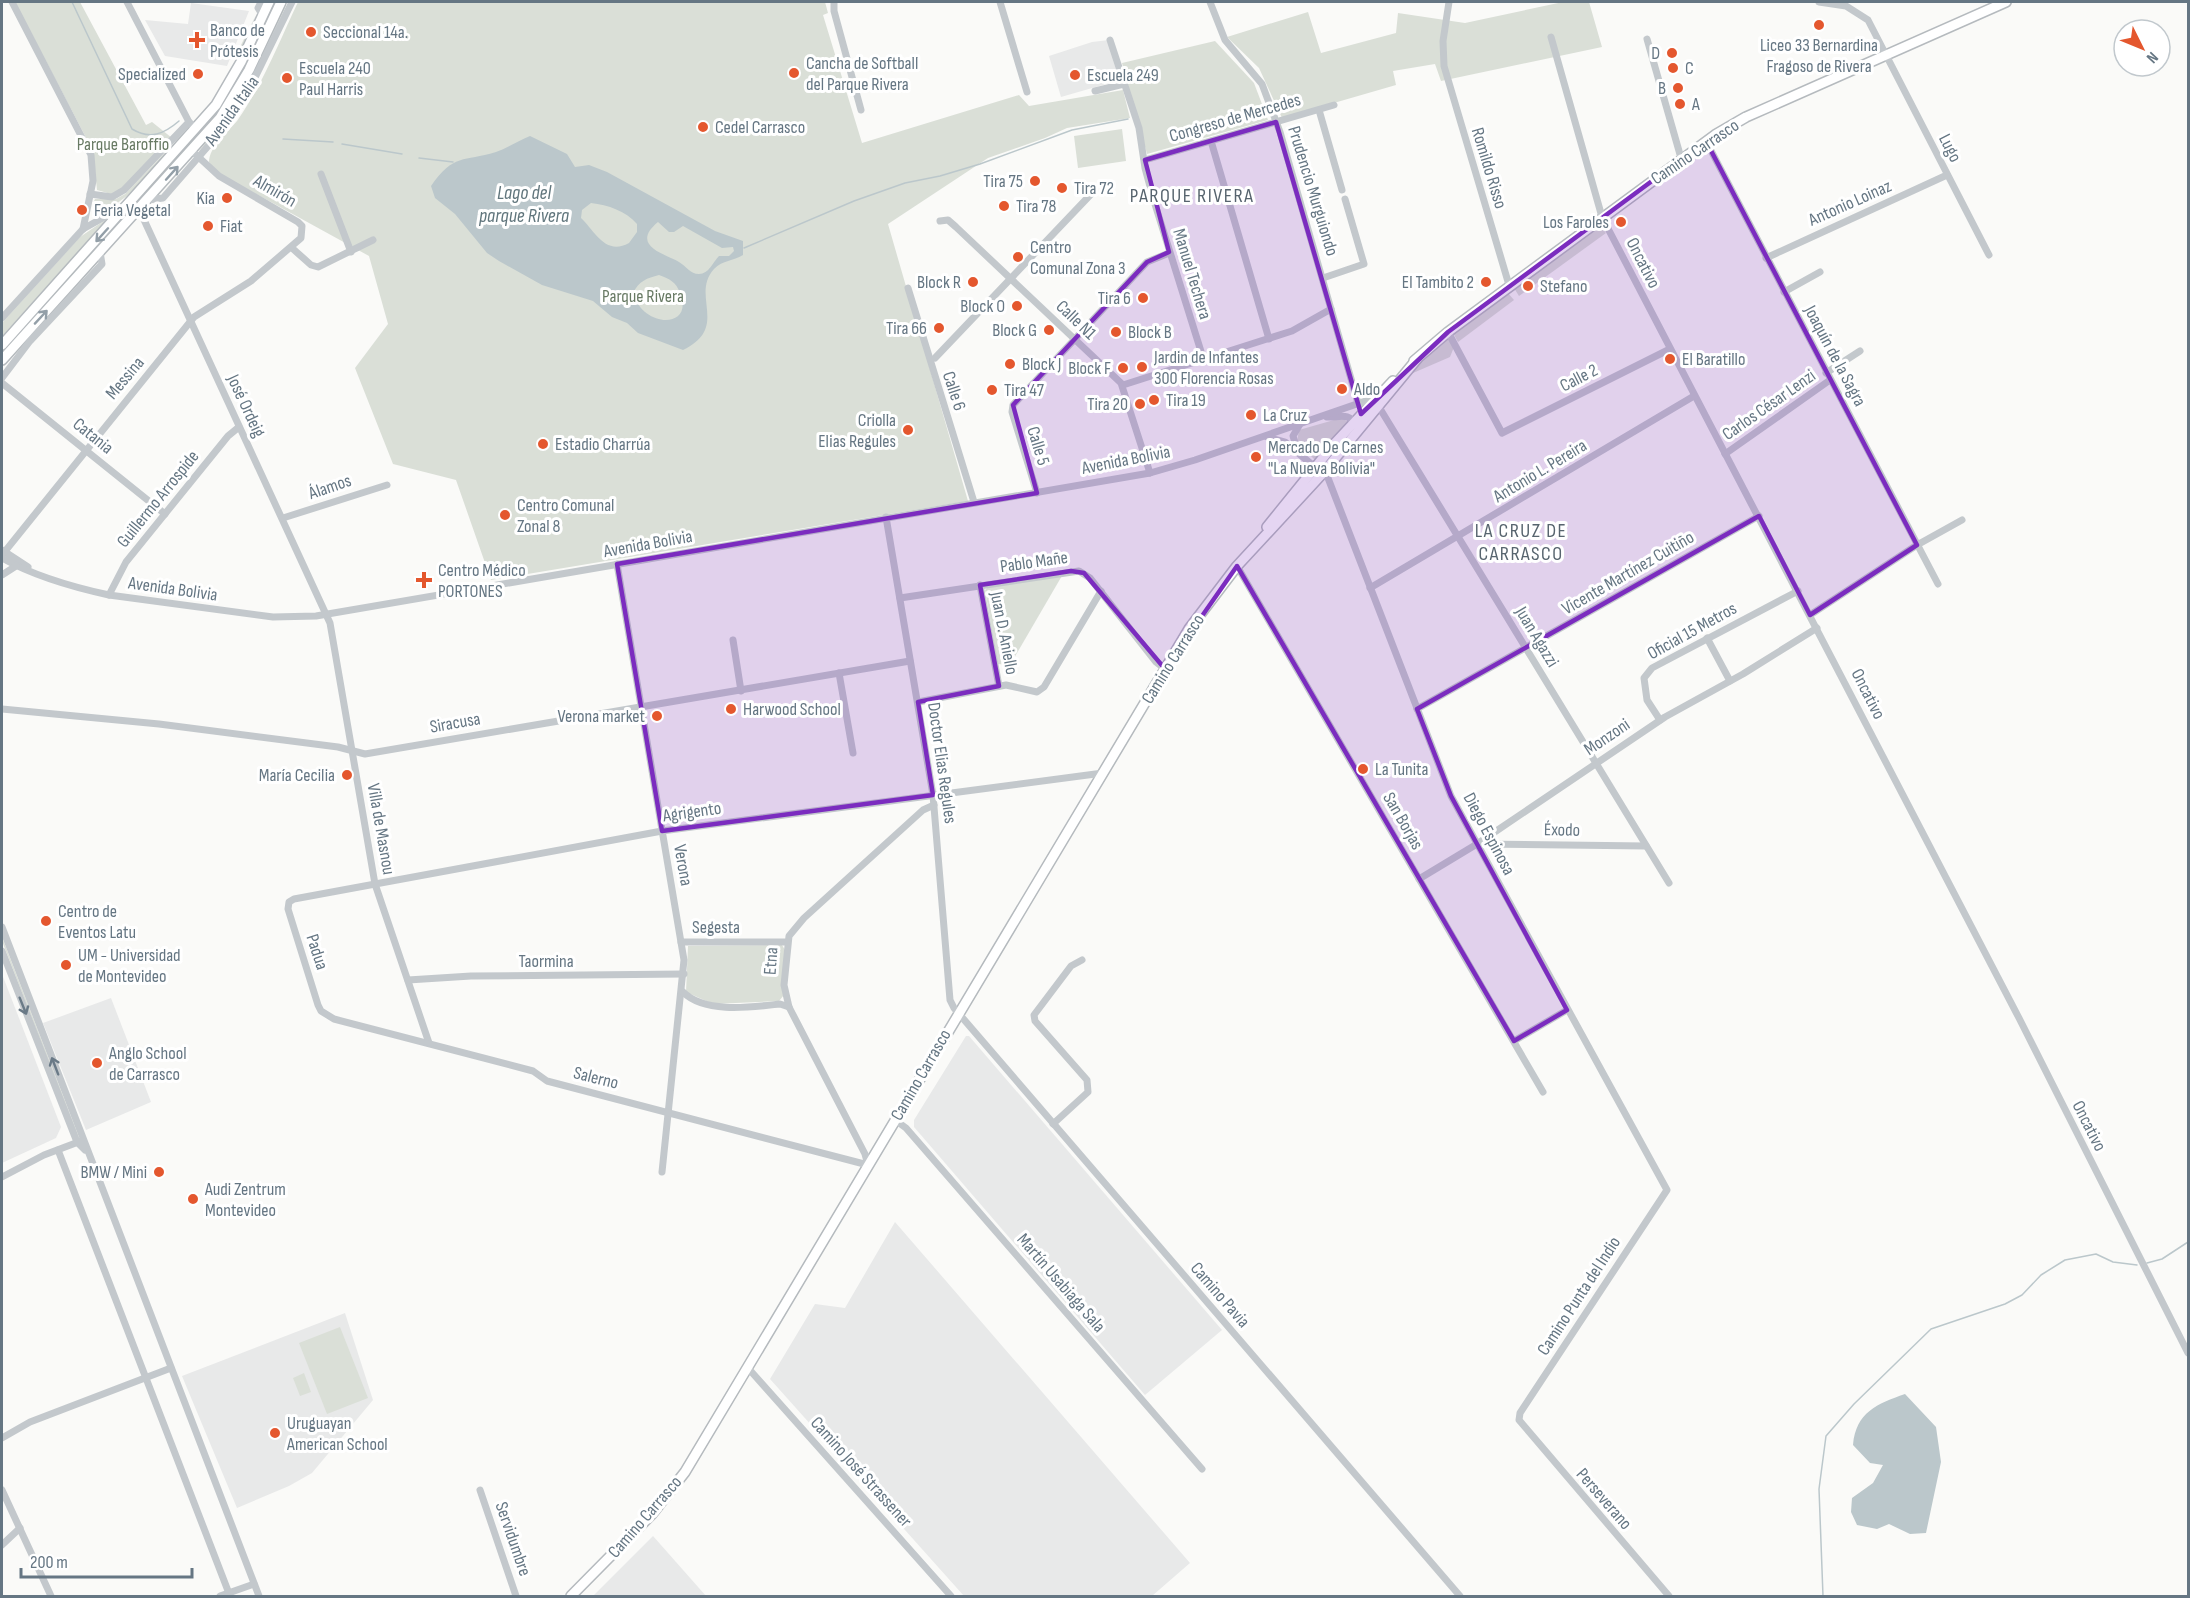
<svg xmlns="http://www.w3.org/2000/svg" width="2190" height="1598" viewBox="0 0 2190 1598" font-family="'Sofia Sans Condensed',sans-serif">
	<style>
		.built { fill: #e8e9e9 }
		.green { fill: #dadfd7 }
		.water { fill: #bbc7cb; fill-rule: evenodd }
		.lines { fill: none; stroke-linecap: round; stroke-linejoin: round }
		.stream { stroke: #bbc7cb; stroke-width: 1.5 }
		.major-casing { stroke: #b5babe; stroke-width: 12 }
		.minor { stroke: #c3c8cc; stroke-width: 7 }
		.major { stroke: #fff; stroke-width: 9 }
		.oneway { stroke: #939fa8 }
		.oneway2 { stroke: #6a7a87 }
		.marked { fill: #7b2cbf; fill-opacity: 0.2; stroke: #7b2cbf; stroke-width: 4.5; stroke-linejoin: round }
		.poi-dot { fill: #e4572e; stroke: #fff; stroke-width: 2 }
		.labels { text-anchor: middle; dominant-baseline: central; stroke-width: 6; stroke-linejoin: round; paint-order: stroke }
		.poi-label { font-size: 18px; fill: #657683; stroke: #fff; text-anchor: start }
		.street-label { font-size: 18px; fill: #657683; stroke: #fff }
		.park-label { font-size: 18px; fill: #687a64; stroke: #fff }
		.water-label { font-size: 20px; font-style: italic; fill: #60757c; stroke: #fff }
		.neighbourhood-label { font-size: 20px; letter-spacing: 1.5px; fill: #57646e; stroke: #fff }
	</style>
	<rect width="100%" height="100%" fill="#fafaf8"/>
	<g class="built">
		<path d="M191,3L249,11L227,66L165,56L145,20L188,24Z"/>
		<path d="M1109,40L1120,80L1061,97L1049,56L1092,42Z"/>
		<path d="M2,974L61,1127L56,1138L2,1163Z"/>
		<path d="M111,998L151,1102L86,1130L43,1023Z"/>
		<path d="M966,1036H969L1222,1330L1145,1395L914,1127V1120Z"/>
		<path d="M895,1222L1190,1563L1152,1596H964L770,1379L815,1304L845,1308Z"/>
		<path d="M345,1313L373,1400L312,1473L289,1486L237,1508L182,1376Z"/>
		<path d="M653,1536L706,1596H593Z"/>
	</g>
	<g class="green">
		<path d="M15,2H80L146,125L152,122L172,138L120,190L111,194L97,190L93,151Z"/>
		<path d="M274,2H276L247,66L218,113L2,353V350L216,112L236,81Z"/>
		<path d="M286,2C287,8 278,22 275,30C259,65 231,129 199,151L241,96Z"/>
		<path d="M298,2H825L828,13L823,15L862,143L1019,95L1029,106L1123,90L1130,118L1067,128L1045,138L988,158L888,224L968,501L491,580L456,480L393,464L355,368L388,324L369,256L216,172L209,162C209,147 228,132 237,121C263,84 279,42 298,2Z"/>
		<path d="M1563,2H1589L1602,47L1441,81L1435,64L1393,71L1396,85L1282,118L1259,68L1227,37L1308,12L1321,53L1396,33L1398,13L1465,23Z"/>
		<path d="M256,15L238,57H235Z"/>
		<path d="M1215,41L1254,83L1268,120L1147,154L1122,63Z"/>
		<path d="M1122,129L1126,161L1078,168L1074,136Z"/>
		<path d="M183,134C178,148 114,218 94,212L92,205L95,199H116L125,194Z"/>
		<path d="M111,216L2,336V323L80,237Z"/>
		<path d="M1600,226L1606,233L1519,296L1514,288Z"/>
		<path d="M1507,292L1514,300L1458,342L1453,333Z"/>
		<path d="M1447,338L1454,347L1450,357L1413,373V370Z"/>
		<path d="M1341,418L1349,422L1315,460L1297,442L1299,430Z"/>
		<path d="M1063,574L1010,665L998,664L985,590L989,586Z"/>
		<path d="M2,937L79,1137L78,1138L2,941Z"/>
		<path d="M782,945L785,950L784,995L779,1001L713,1004L686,992L688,946Z"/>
		<path d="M340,1327L368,1398L327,1414L299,1343Z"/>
		<path d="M304,1373L311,1392L300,1396L293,1378Z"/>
	</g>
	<g class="water">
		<path d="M530,136L567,154L575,167L589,165L607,172L715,231L743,241V255C733,261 723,260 714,269C690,296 730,327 683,350L638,333L627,323L612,317L593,301L542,285L499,261L487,253L455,214L435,198L431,186C454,153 463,162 496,152C507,148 518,141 530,136ZM591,203C608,205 626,211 637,224V232L629,243C605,256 595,231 581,218L582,210ZM658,222L669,232H674L683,226L722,248L733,247L734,251L729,256H719C713,262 709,274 699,274C690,274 686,266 679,262C666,254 629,246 658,222ZM659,275C670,279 676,282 680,293C695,329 643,329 633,293C639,281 647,278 659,275Z"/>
		<path d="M1905,1394L1936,1427L1941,1462L1926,1533L1910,1534L1889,1524L1877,1529L1857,1525L1851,1512L1852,1498L1873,1483L1883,1465L1870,1463L1853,1445C1856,1412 1877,1404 1905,1394Z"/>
	</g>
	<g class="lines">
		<g class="stream">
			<path d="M72,2L132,129C150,140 164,134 179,121"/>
			<path d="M283,139L333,142"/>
			<path d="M342,144L402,154"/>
			<path d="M419,158L453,162"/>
			<path d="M744,248L854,201L905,183L940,176L980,164L1072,130L1128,119"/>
			<path d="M2147,1263L2162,1259L2188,1242"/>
			<path d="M1823,1596L1819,1489L1826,1436L1854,1404L1931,1329L2005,1304L2022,1295L2041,1275L2065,1260L2096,1254L2113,1262L2137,1265"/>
		</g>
		<defs>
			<g id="major">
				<path d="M2,345L216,105L241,62L269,2"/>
				<path d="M2,360L220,118L249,70L281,2"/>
				<path d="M1414,361L1448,332L1715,135L1746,117L2006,2"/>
				<path d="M1267,527L1335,443L1393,381"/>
				<path d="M571,1596L652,1514L685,1472L1189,629L1237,566L1323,473L1417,359"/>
			</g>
		</defs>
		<use href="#major" class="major-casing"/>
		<g class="minor">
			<path d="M12,2L91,155L93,181L83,229"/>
			<path d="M127,2L189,122L196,129"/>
			<path d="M261,2L258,8L263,16"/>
			<path d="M1000,2L1027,92"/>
			<path d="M1210,2L1225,40L1262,84L1280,132L1358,403"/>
			<path d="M1449,2L1443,41L1444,66L1509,285"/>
			<path d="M1819,2L1846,6L1868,20L1989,255"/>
			<path d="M834,3V11L861,110"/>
			<path d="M1551,37L1602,217L2019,1018L2188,1353"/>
			<path d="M1647,39L1681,158"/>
			<path d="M1110,40L1139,128L1145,168L1154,201L1204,361"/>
			<path d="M1095,91L1124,84"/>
			<path d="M1319,110L1342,190"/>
			<path d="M1211,141L1269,339"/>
			<path d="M1706,141L1938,584"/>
			<path d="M1145,160L1334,105"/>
			<path d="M321,174L351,252"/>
			<path d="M90,194L112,197L124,190L189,122"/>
			<path d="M148,200L163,198L229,122L245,98L292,2"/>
			<path d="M139,209L330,623L375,884L429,1043"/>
			<path d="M940,221L948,220L956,227L1121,383L1150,473"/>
			<path d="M292,248L311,265L318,267L373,240"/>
			<path d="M1766,258L1947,175"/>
			<path d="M1323,278L1364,264L1345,199"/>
			<path d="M908,288L974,502"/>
			<path d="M1784,292L1820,272"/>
			<path d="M2,318L83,229L124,206"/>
			<path d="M1448,332L1502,433L1670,349"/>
			<path d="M935,358L1094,191"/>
			<path d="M1826,373L1860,351"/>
			<path d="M2,378L30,341L102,264L100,252"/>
			<path d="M2,383L165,514"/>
			<path d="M1123,385L1292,331L1331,309"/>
			<path d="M1379,407L1669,883"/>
			<path d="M1327,417C1338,418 1350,411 1355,426"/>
			<path d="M1267,437L1285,442L1328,478L1451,796L1667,1190L1520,1413L1519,1420L1669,1596"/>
			<path d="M1297,449L1293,436L1300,424"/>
			<path d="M1725,454L1830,380"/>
			<path d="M1037,493L1012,412L1013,405L1147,262L1169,253"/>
			<path d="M886,517L933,795L950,1000L954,1008L1460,1596"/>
			<path d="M283,518L387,485"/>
			<path d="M2,550L28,567"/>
			<path d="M2,555L194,317L251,281L301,238L302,226L298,222L219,176L192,151"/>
			<path d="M2,558C34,576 72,587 109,595L273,617L316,616L1150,473L1195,460L1377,397"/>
			<path d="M617,564L684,960L662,1172"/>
			<path d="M1237,566L1543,1092"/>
			<path d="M2,575L16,566"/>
			<path d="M980,585L999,686"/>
			<path d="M1370,588L1694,396"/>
			<path d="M109,595L126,562L228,436L239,427"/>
			<path d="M900,598L1079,571L1090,578L1156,662L1165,669"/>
			<path d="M1810,615L1917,545L1962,520"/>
			<path d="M1707,638L1730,681"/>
			<path d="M733,640L741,691"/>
			<path d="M839,673L853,753"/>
			<path d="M918,702L1006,685L1037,692L1044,687L1101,591"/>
			<path d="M2,709L159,724L338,747L365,754L910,661"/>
			<path d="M1417,709L1759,516"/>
			<path d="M1660,720L1647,700L1644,678L1652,668L1798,591"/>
			<path d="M934,805L923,810L804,918L789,936L784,985L789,1007L865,1154L868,1165L547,1081L533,1071L334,1019L321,1011L318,1005L288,909L289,902L294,899L662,831L1103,773"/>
			<path d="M1477,844L1646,846"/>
			<path d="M1419,879L1477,844L1665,717L1743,674L1817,628"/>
			<path d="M2,927L259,1596"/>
			<path d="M681,942H787"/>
			<path d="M2,951L77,1142L85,1150"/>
			<path d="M408,980L471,976L684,974"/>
			<path d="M683,992C705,1014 752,1007 780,1004L789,1007"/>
			<path d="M1514,1041L1567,1010"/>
			<path d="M895,1120L906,1128L1202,1469"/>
			<path d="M1053,1124L1088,1092L1087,1080L1035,1021L1034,1015L1071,966L1082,960"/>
			<path d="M58,1150L230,1596"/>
			<path d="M2,1177L44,1155L81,1141"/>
			<path d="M748,1368L951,1596"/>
			<path d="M2,1438L30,1422L171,1368"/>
			<path d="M2,1490L51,1596"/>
			<path d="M480,1490L516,1596"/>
			<path d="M2,1545L20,1528"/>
			<path d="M220,1596L254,1584"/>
		</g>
		<use href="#major" class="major"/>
	</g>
	<defs><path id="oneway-shaft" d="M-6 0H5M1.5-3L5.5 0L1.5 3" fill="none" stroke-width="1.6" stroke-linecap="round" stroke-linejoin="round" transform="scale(1.5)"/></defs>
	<g class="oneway">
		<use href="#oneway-shaft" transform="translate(172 173) rotate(-48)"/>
		<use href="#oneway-shaft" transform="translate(102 235) rotate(132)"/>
		<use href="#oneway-shaft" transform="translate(41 317) rotate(-47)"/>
	</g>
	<g class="oneway2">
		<use href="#oneway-shaft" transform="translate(23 1006) rotate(68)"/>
		<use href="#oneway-shaft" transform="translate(55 1066) rotate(-111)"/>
	</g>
	<path class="marked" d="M1276,122L1361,414L1448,332L1706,141L1917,545L1810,615L1759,516L1417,709L1451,796L1567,1010L1514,1041L1237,566L1165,669L1084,573L1071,571L980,585L999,686L918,702L933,795L662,831L617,564L1037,493L1013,405L1147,262L1169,252L1145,160Z"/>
	<g class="poi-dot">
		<circle cx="1819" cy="25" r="6"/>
		<circle cx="311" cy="32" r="6"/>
		<path d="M194 31h6v6h6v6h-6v6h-6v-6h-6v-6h6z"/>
		<circle cx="1672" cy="53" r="6"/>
		<circle cx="1673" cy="68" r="6"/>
		<circle cx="794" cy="73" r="6"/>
		<circle cx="198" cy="74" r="6"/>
		<circle cx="1075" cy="75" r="6"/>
		<circle cx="287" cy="78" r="6"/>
		<circle cx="1678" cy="88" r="6"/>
		<circle cx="1680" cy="104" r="6"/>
		<circle cx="703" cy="127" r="6"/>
		<circle cx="1035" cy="181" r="6"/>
		<circle cx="1062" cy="188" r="6"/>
		<circle cx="227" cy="198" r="6"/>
		<circle cx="1004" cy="206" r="6"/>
		<circle cx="82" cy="210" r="6"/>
		<circle cx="1621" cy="222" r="6"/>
		<circle cx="208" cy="226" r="6"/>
		<circle cx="1018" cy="257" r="6"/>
		<circle cx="973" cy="282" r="6"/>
		<circle cx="1486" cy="282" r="6"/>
		<circle cx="1528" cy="286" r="6"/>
		<circle cx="1143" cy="298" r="6"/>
		<circle cx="1017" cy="306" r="6"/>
		<circle cx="939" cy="328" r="6"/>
		<circle cx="1049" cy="330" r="6"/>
		<circle cx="1116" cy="332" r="6"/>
		<circle cx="1670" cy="359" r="6"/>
		<circle cx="1010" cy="364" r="6"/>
		<circle cx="1142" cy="367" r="6"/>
		<circle cx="1123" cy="368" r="6"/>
		<circle cx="1342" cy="389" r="6"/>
		<circle cx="992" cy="390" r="6"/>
		<circle cx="1154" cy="400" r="6"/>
		<circle cx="1140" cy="404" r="6"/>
		<circle cx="1251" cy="415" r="6"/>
		<circle cx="908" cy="430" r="6"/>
		<circle cx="543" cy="444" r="6"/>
		<circle cx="1256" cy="457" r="6"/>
		<circle cx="505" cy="515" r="6"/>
		<path d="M421 571h6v6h6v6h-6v6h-6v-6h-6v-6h6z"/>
		<circle cx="731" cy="709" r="6"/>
		<circle cx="657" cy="716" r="6"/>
		<circle cx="1363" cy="769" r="6"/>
		<circle cx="347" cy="775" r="6"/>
		<circle cx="46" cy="921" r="6"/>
		<circle cx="66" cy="965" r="6"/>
		<circle cx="97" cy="1063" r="6"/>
		<circle cx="159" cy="1172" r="6"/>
		<circle cx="193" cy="1199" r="6"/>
		<circle cx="275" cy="1433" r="6"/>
	</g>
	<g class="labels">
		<g class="poi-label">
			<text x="210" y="30">Banco de<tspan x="210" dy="21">Prótesis</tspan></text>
			<text x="323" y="32">Seccional 14a.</text>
			<text x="1819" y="45" text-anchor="middle">Liceo 33 Bernardina<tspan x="1819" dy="21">Fragoso de Rivera</tspan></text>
			<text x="1660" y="53" text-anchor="end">D</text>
			<text x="806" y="63">Cancha de Softball<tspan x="806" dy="21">del Parque Rivera</tspan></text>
			<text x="299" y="68">Escuela 240<tspan x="299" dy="21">Paul Harris</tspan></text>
			<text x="1685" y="68">C</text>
			<text x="186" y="74" text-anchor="end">Specialized</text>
			<text x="1087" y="75">Escuela 249</text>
			<text x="1666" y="88" text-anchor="end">B</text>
			<text x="1692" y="104">A</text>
			<text x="715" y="127">Cedel Carrasco</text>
			<text x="1023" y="181" text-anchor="end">Tira 75</text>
			<text x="1074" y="188">Tira 72</text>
			<text x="215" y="198" text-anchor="end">Kia</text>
			<text x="1016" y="206">Tira 78</text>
			<text x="94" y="210">Feria Vegetal</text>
			<text x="1609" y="222" text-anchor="end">Los Faroles</text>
			<text x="220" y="226">Fiat</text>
			<text x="1030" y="247">Centro<tspan x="1030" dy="21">Comunal Zona 3</tspan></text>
			<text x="961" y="282" text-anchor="end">Block R</text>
			<text x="1474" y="282" text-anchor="end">El Tambito 2</text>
			<text x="1540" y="286">Stefano</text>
			<text x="1131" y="298" text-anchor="end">Tira 6</text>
			<text x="1005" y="306" text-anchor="end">Block O</text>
			<text x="927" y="328" text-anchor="end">Tira 66</text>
			<text x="1037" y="330" text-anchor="end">Block G</text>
			<text x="1128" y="332">Block B</text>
			<text x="1154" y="357">Jardin de Infantes<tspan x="1154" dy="21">300 Florencia Rosas</tspan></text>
			<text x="1682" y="359">El Baratillo</text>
			<text x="1022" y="364">Block J</text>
			<text x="1111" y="368" text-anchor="end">Block F</text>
			<text x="1354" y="389">Aldo</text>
			<text x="1004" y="390">Tira 47</text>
			<text x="1166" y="400">Tira 19</text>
			<text x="1128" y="404" text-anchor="end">Tira 20</text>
			<text x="1263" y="415">La Cruz</text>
			<text x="896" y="420" text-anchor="end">Criolla<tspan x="896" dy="21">Elias Regules</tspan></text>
			<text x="555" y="444">Estadio Charrúa</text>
			<text x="1268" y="447">Mercado De Carnes<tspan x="1268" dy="21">"La Nueva Bolivia"</tspan></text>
			<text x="517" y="505">Centro Comunal<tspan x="517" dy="21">Zonal 8</tspan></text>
			<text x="438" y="570">Centro Médico<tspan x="438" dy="21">PORTONES</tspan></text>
			<text x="743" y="709">Harwood School</text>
			<text x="645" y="716" text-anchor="end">Verona market</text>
			<text x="1375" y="769">La Tunita</text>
			<text x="335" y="775" text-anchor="end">María Cecilia</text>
			<text x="58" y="911">Centro de<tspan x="58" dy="21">Eventos Latu</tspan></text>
			<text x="78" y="955">UM - Universidad<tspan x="78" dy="21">de Montevideo</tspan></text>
			<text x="109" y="1053">Anglo School<tspan x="109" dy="21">de Carrasco</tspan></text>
			<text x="147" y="1172" text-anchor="end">BMW / Mini</text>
			<text x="205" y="1189">Audi Zentrum<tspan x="205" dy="21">Montevideo</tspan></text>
			<text x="287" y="1423">Uruguayan<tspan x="287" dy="21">American School</tspan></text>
		</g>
		<g class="street-label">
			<text transform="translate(232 111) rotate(-55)">Avenida Italia</text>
			<text transform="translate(1235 118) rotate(-16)">Congreso de Mercedes</text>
			<text transform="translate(1950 148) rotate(63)">Lugo</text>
			<text transform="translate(1695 152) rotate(-34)">Camino Carrasco</text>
			<text transform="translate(1489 168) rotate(73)">Romildo Risso</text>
			<text transform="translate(275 191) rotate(30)">Almirón</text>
			<text transform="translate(1313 191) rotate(73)">Prudencio Murguiondo</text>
			<text transform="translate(1850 203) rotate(-24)">Antonio Loinaz</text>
			<text transform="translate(1643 263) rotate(63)">Oncativo</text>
			<text transform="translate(1192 274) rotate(73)">Manuel Techera</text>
			<text transform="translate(1076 320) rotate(44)">Calle N1</text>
			<text transform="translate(1835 356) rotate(62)">Joaquín de la Sagra</text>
			<text transform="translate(125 378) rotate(-50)">Messina</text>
			<text transform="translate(1579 378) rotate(-27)">Calle 2</text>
			<text transform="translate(954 391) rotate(72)">Calle 6</text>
			<text transform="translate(1769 405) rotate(-35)">Carlos César Lenzi</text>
			<text transform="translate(246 406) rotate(65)">José Ordeig</text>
			<text transform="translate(93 436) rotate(39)">Catania</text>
			<text transform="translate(1038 446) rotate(73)">Calle 5</text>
			<text transform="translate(1126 460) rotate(-11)">Avenida Bolivia</text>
			<text transform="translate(1540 471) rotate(-31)">Antonio L. Pereira</text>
			<text transform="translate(330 487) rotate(-19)">Álamos</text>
			<text transform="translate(158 499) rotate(-51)">Guillermo Arrospide</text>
			<text transform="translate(648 544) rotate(-10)">Avenida Bolivia</text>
			<text transform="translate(1034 562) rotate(-8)">Pablo Mañe</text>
			<text transform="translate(1628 573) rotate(-30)">Vicente Martínez Cuitiño</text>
			<text transform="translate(173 589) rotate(8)">Avenida Bolivia</text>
			<text transform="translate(1692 631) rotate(-29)">Oficial 15 Metros</text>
			<text transform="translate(1004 633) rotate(79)">Juan D. Aniello</text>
			<text transform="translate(1537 637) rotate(59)">Juan Agazzi</text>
			<text transform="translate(1173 659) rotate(-58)">Camino Carrasco</text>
			<text transform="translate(1868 694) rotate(63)">Oncativo</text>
			<text transform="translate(455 723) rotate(-10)">Siracusa</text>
			<text transform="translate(1607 737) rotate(-34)">Monzoni</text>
			<text transform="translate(942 763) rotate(82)">Doctor Elias Regules</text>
			<text transform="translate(692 812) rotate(-8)">Agrigento</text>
			<text transform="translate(1403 821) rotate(60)">San Borjas</text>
			<text transform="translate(381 829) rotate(80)">Villa de Masnou</text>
			<text transform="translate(1562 830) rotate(1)">Éxodo</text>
			<text transform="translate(1489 834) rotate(62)">Diego Espinosa</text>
			<text transform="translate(683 865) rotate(80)">Verona</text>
			<text x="716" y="927">Segesta</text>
			<text transform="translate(317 952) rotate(72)">Padua</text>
			<text x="546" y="961">Taormina</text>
			<text transform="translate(771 961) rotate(-86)">Etna</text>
			<text transform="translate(921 1075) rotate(-60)">Camino Carrasco</text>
			<text transform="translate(596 1078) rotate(14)">Salerno</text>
			<text transform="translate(2089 1126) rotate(63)">Oncativo</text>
			<text transform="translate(1061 1283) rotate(49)">Martín Usabiaga Sala</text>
			<text transform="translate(1220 1295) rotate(49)">Camino Pavia</text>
			<text transform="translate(1579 1296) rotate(-57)">Camino Punta del Indio</text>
			<text transform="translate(861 1472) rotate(48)">Camino José Strassener</text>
			<text transform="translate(1604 1499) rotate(49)">Perseverano</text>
			<text transform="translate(645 1517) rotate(-49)">Camino Carrasco</text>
			<text transform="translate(513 1539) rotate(71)">Servidumbre</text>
		</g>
		<g class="park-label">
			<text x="123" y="144">Parque Baroffio</text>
			<text x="643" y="296">Parque Rivera</text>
		</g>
		<g class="water-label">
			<text x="524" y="193">Lago del<tspan x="524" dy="23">parque Rivera</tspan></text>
		</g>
		<g class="neighbourhood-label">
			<text x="1192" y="196">PARQUE RIVERA</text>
			<text x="1521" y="531">LA CRUZ DE<tspan x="1521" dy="23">CARRASCO</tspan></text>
		</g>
	</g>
	<rect width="2190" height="1598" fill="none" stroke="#657683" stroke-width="6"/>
	<g transform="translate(2142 48) rotate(133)"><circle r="28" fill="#ffffff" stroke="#c1c8cd" stroke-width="1.5"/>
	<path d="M0-4.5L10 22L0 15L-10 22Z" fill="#e4572e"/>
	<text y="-9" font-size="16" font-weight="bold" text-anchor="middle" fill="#657683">N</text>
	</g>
	<path d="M21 1568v9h171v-9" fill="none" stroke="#657683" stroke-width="3"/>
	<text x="30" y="1568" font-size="18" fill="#657683" stroke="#ffffff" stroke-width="4.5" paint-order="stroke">200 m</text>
</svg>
